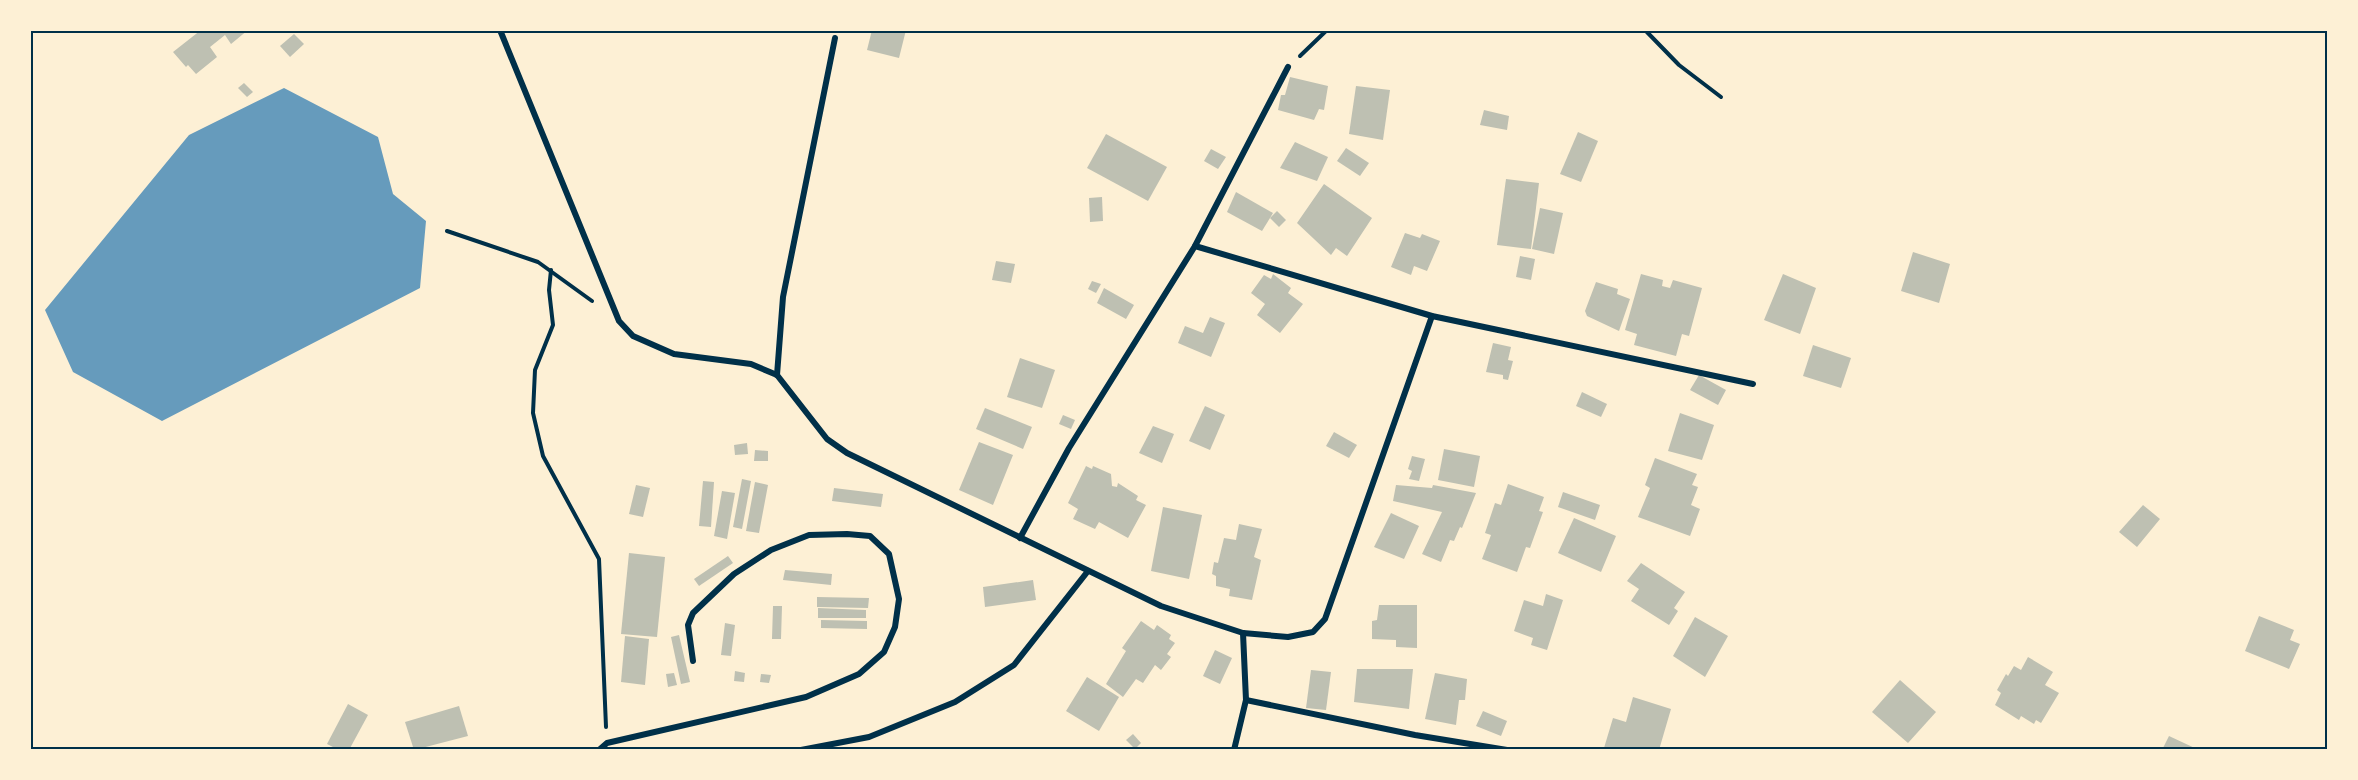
<svg xmlns="http://www.w3.org/2000/svg" width="2358" height="780" viewBox="0 0 2358 780" font-family="'PT Serif',serif">
	<style>
		.water { fill: #669bbc }
		.building { fill: #bec0b2 }
		.lines { fill: none; stroke-linecap: round; stroke-linejoin: round }
		.path { stroke: #003049; stroke-width: 4 }
		.minor { stroke: #003049; stroke-width: 6 }
		.neatline { fill: none; stroke: #003049; stroke-width: 2 }
	</style>
	<rect width="100%" height="100%" fill="#fdf0d5"/>
	<path class="water" d="M284,88L378,137L393,194L426,221L420,288L162,421L73,372L45,310L189,135Z"/>
	<g class="building">
		<path d="M201,30H248L231,44L225,35L210,47L217,57L196,74L188,65L186,67L173,52Z"/>
		<path d="M872,30H906L899,58L867,50Z"/>
		<path d="M294,34L304,44L290,57L280,46Z"/>
		<path d="M1290,77L1328,86L1324,110L1319,109L1314,120L1278,110L1281,95H1285Z"/>
		<path d="M244,83L253,92L247,97L238,88Z"/>
		<path d="M1356,86L1390,90L1383,140L1349,134Z"/>
		<path d="M1484,110L1509,116L1507,130L1480,125Z"/>
		<path d="M1578,132L1598,141L1581,182L1560,174Z"/>
		<path d="M1106,134L1167,167L1148,201L1087,168Z"/>
		<path d="M1295,142L1328,157L1317,181L1280,168Z"/>
		<path d="M1346,148L1369,163L1360,176L1337,161Z"/>
		<path d="M1211,149L1226,157L1218,169L1204,161Z"/>
		<path d="M1506,179L1539,183L1531,249L1497,245Z"/>
		<path d="M1324,184L1372,218L1347,256L1336,248L1331,255L1297,223Z"/>
		<path d="M1236,192L1273,213L1262,231L1227,212Z"/>
		<path d="M1102,197L1103,221L1090,222L1089,198Z"/>
		<path d="M1540,208L1563,213L1554,254L1532,249Z"/>
		<path d="M1277,211L1286,220L1279,227L1270,218Z"/>
		<path d="M1405,233L1420,238L1422,234L1440,241L1427,271L1414,266L1411,275L1391,267Z"/>
		<path d="M1913,252L1950,264L1939,303L1901,291Z"/>
		<path d="M1520,256L1535,259L1531,280L1516,277Z"/>
		<path d="M996,261L1015,264L1011,283L992,280Z"/>
		<path d="M1273,274L1291,288L1288,293L1303,304L1280,333L1257,315L1265,304L1251,293L1264,275L1271,279Z"/>
		<path d="M1641,274L1663,280L1662,286L1670,288L1673,280L1702,288L1689,336L1682,334L1676,356L1634,345L1637,334L1625,330Z"/>
		<path d="M1783,274L1816,288L1800,334L1764,320Z"/>
		<path d="M1092,281L1101,284L1096,293L1088,289Z"/>
		<path d="M1596,282L1618,289L1617,294L1630,299L1619,331L1587,316L1585,311Z"/>
		<path d="M1104,288L1134,305L1126,319L1097,303Z"/>
		<path d="M1210,317L1225,323L1211,357L1178,343L1185,326L1203,333Z"/>
		<path d="M1493,343L1511,347L1508,360L1513,361L1508,380L1503,379V375L1486,372Z"/>
		<path d="M1813,345L1851,358L1841,388L1803,376Z"/>
		<path d="M1020,358L1055,370L1042,408L1007,397Z"/>
		<path d="M1699,375L1726,390L1718,405L1690,390Z"/>
		<path d="M1582,392L1607,404L1601,417L1576,406Z"/>
		<path d="M1205,406L1225,415L1210,450L1189,441Z"/>
		<path d="M985,408L1032,427L1023,449L976,429Z"/>
		<path d="M1680,413L1714,425L1702,460L1668,451Z"/>
		<path d="M1063,415L1075,420L1071,429L1059,424Z"/>
		<path d="M1153,426L1174,434L1162,463L1139,453Z"/>
		<path d="M1334,432L1357,445L1349,458L1326,446Z"/>
		<path d="M979,442L1013,455L993,505L959,490Z"/>
		<path d="M747,443L748,454L735,455L734,445Z"/>
		<path d="M1444,449L1480,456L1474,487L1438,480Z"/>
		<path d="M755,450L768,451V461H754Z"/>
		<path d="M1412,456L1425,459L1419,481L1409,479L1412,471L1408,469Z"/>
		<path d="M1655,458L1697,474L1692,485L1698,487L1691,505L1700,509L1690,536L1638,517L1650,488L1645,485Z"/>
		<path d="M1086,466L1092,469L1093,466L1111,474L1112,486L1117,487L1118,483L1138,496L1136,500L1146,505L1128,538L1099,522L1095,529L1073,519L1078,509L1068,503Z"/>
		<path d="M742,479L751,481L742,529L733,527Z"/>
		<path d="M703,481L714,482L711,527L699,526Z"/>
		<path d="M755,482L768,485L759,533L746,531Z"/>
		<path d="M1508,484L1544,497L1539,511L1543,512L1530,548L1526,547L1517,572L1482,559L1491,535L1485,533L1495,503L1501,505Z"/>
		<path d="M636,485L650,488L643,517L629,514Z"/>
		<path d="M1396,485L1432,488L1433,485L1476,493L1462,528L1460,527L1454,541L1450,540L1441,562L1422,554L1442,512L1393,501Z"/>
		<path d="M834,488L883,494L881,507L832,501Z"/>
		<path d="M722,491L735,493L727,539L714,536Z"/>
		<path d="M1563,492L1600,505L1595,520L1558,507Z"/>
		<path d="M2143,505L2160,519L2137,547L2119,532Z"/>
		<path d="M1163,507L1202,515L1189,579L1151,571Z"/>
		<path d="M1391,513L1419,526L1404,559L1374,547Z"/>
		<path d="M1574,518L1616,536L1601,572L1558,553Z"/>
		<path d="M1239,524L1262,529L1254,557L1261,560L1252,600L1229,596L1230,589L1216,586V576L1212,574L1214,562L1218,563L1224,538L1236,540Z"/>
		<path d="M629,553L665,557L657,637L621,634Z"/>
		<path d="M728,556L733,563L699,586L694,579Z"/>
		<path d="M1641,563L1685,592L1674,608L1678,611L1669,625L1631,601L1639,589L1627,581Z"/>
		<path d="M785,570L832,574L831,585L783,580Z"/>
		<path d="M1033,580L1036,600L985,607L983,587Z"/>
		<path d="M1546,594L1563,600L1547,650L1531,645L1533,638L1514,631L1524,600L1543,606Z"/>
		<path d="M817,597L869,598L868,608L817,607Z"/>
		<path d="M1379,605H1417V648L1396,647V640L1372,639V621L1377,620Z"/>
		<path d="M773,606H782L781,639H772Z"/>
		<path d="M818,608L866,610V618H818Z"/>
		<path d="M2259,616L2294,630L2290,640L2300,644L2289,669L2245,651Z"/>
		<path d="M1695,617L1728,636L1705,677L1673,656Z"/>
		<path d="M821,620L867,621V629L821,628Z"/>
		<path d="M1141,621L1154,630L1157,625L1171,635L1169,639L1175,643L1167,654L1171,657L1161,670L1155,665L1143,683L1136,679L1123,697L1106,684L1126,651L1122,648Z"/>
		<path d="M725,623L735,625L731,656L721,655Z"/>
		<path d="M679,635L690,682L681,684L671,637Z"/>
		<path d="M625,636L649,639L645,685L621,682Z"/>
		<path d="M1215,650L1232,658L1220,684L1203,676Z"/>
		<path d="M2028,657L2053,672L2045,685L2059,693L2041,723L2036,720L2034,724L2021,716L2019,720L1995,705L2001,693L1997,690L2006,674L2008,676L2014,666L2021,670Z"/>
		<path d="M1357,669H1413L1409,709L1354,702Z"/>
		<path d="M1311,670L1331,672L1326,710L1306,708Z"/>
		<path d="M735,671L745,673L744,682L734,681Z"/>
		<path d="M674,673L677,685L668,687L666,674Z"/>
		<path d="M1435,673L1467,679L1465,700H1459L1456,725L1425,719Z"/>
		<path d="M761,674L771,675L769,683L760,682Z"/>
		<path d="M1087,677L1119,697L1099,731L1066,711Z"/>
		<path d="M1900,680L1936,712L1908,743L1872,712Z"/>
		<path d="M1633,697L1671,709L1659,750L1604,748L1613,718L1626,722Z"/>
		<path d="M348,704L368,715L349,750H339L327,744Z"/>
		<path d="M459,706L468,736L414,750L405,722Z"/>
		<path d="M1483,711L1507,721L1501,736L1476,726Z"/>
		<path d="M1133,734L1141,743L1135,749L1126,740Z"/>
		<path d="M2169,736L2199,750H2162Z"/>
	</g>
	<g class="lines">
		<g class="path">
			<path d="M1645,30L1679,65L1721,97"/>
			<path d="M1300,56L1327,30"/>
			<path d="M447,231L538,262L592,301"/>
			<path d="M551,270L549,290L553,325L535,370L533,413L543,456L599,559L606,727"/>
		</g>
		<g class="minor">
			<path d="M500,30L619,321L633,336L674,354L751,364L777,375L827,439L847,453L1161,606L1243,633L1288,637L1313,632L1325,619L1432,316"/>
			<path d="M1195,246L1432,316L1753,384"/>
			<path d="M777,375L783,297L835,38"/>
			<path d="M1020,538L1069,448L1195,246L1288,67"/>
			<path d="M1246,700L1415,735L1507,750"/>
			<path d="M599,750L607,743L806,697L859,674L884,652L895,627L899,599L889,554L870,536L847,534L809,535L771,550L734,574L693,613L688,625L693,661"/>
			<path d="M801,750L869,737L955,702L1014,665L1088,571"/>
			<path d="M1234,750L1246,700L1243,633"/>
		</g>
	</g>
	<rect width="2358" height="780" fill="none" stroke="#fdf0d5" stroke-width="63"/>
	<rect x="32" y="32" width="2294" height="716" class="neatline"/>
</svg>
